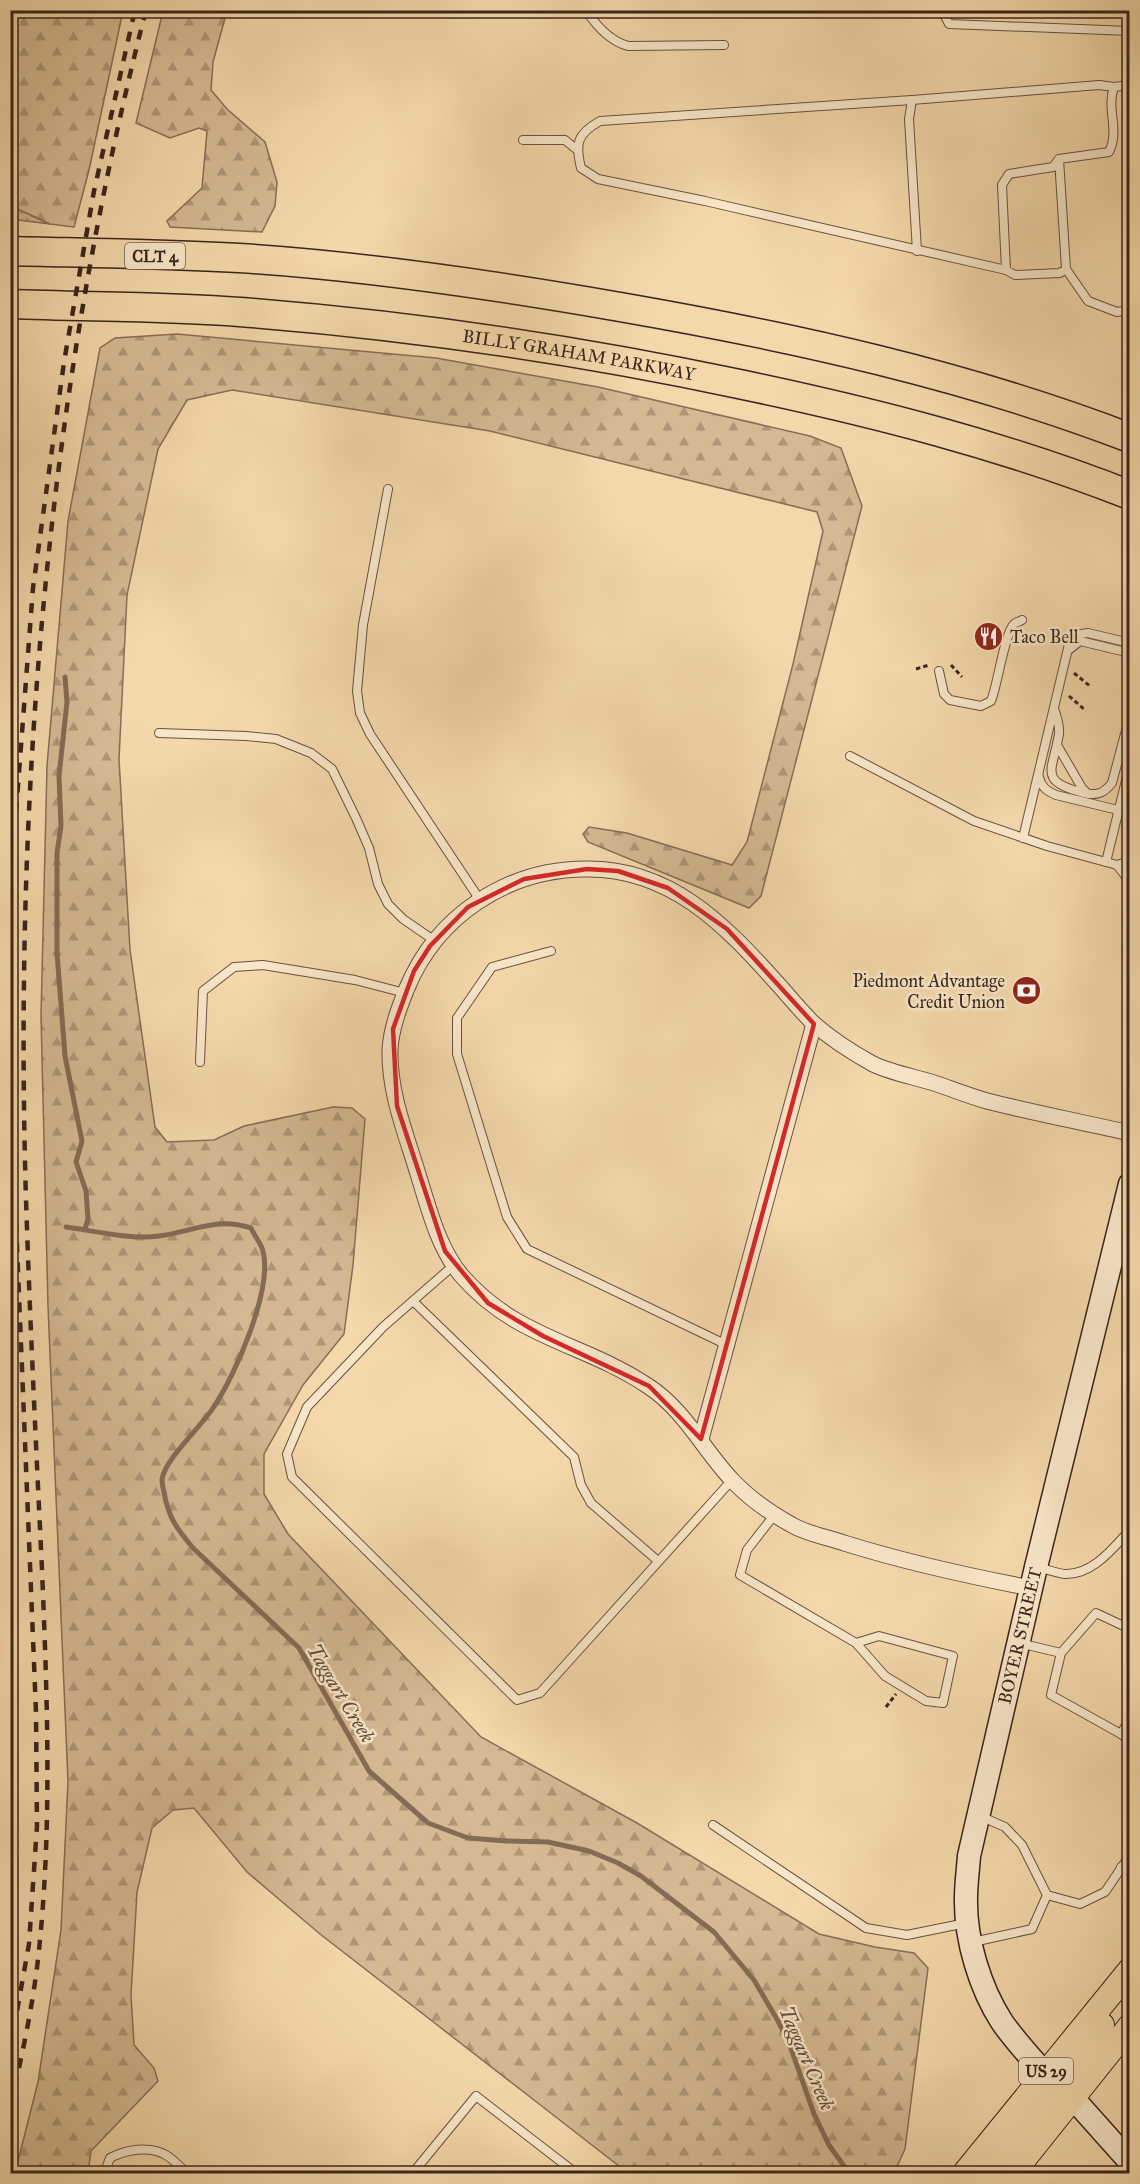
<svg xmlns="http://www.w3.org/2000/svg" width="1140" height="2184" viewBox="0 0 1140 2184" font-family="'IM FELL Great Primer',serif">
	<style>
		.grass { fill: url(#grass-dots); stroke: #886e56; stroke-width: 1.5 }
		.forest { fill: url(#forest-firs); stroke: #886e56; stroke-width: 1.5 }
		.lines { fill: none; stroke-linecap: round; stroke-linejoin: round }
		.stream { stroke: #846b54; stroke-width: 5 }
		.lane-casing { stroke: #69513e; stroke-width: 10 }
		.street-casing { stroke: #69513e; stroke-width: 17 }
		.secondary-casing { stroke: #3b241a; stroke-width: 25 }
		.primary-casing { stroke: #3b241a; stroke-width: 26 }
		.highway-casing { stroke: #3b241a; stroke-width: 31 }
		.path { stroke: #3b241a; stroke-width: 3; stroke-dasharray: 4.5 3; stroke-linecap: butt }
		.lane { stroke: #f8e6c8; stroke-width: 8 }
		.street { stroke: #f8e6c8; stroke-width: 15 }
		.secondary { stroke: #f8e6c8; stroke-width: 22 }
		.primary { stroke: #f4d8ab; stroke-width: 24 }
		.highway { stroke: #f4d8ab; stroke-width: 28 }
		.rail { stroke: #3b241a; stroke-width: 4.5; stroke-dasharray: 10 10; stroke-linecap: butt }
		.marked { fill: none; stroke: #d62828; stroke-width: 4.5; stroke-linejoin: round }
		.labels { text-anchor: middle; dominant-baseline: central; stroke-width: 5; stroke-linejoin: round; paint-order: stroke }
		.shield { fill: #f8e6c8; stroke: #745e4e; stroke-width: 1.5 }
		.shield-label { font-size: 16px; font-weight: bold; fill: #3b241a }
		.street-label { font-size: 18px; fill: #3b241a; stroke: #f8e6c8 }
		.poi-label { font-size: 18px; fill: #3b241a; stroke: #f8e6c8; text-anchor: start }
		.water-label { font-size: 20px; font-style: italic; fill: #604837; stroke: #f8e6c8 }
	</style>
	<defs>
		<pattern id="grass-dots" width="8" height="8" patternUnits="userSpaceOnUse" patternTransform="scale(1.5)"><rect width="8" height="8" fill="#d5b992"/><path d="M2 2h.1M6 6h.1" fill="none" stroke="#ae9676" stroke-width="1.8" stroke-linecap="round"/></pattern>
		<pattern id="forest-firs" width="22" height="20" patternUnits="userSpaceOnUse" patternTransform="scale(1.5)"><rect width="22" height="20" fill="#d5b992"/><path d="M5 1l3.5 6h-7zM16 11l3.5 6h-7z" fill="#ae9676"/></pattern>
	</defs>
	<rect width="100%" height="100%" fill="#f4d8ab"/>
	<filter id="stains"><feTurbulence type="fractalNoise" baseFrequency=".00333" numOctaves="4"/><feColorMatrix values="0 0 0 0 .2 0 0 0 0 .09 0 0 0 0 .02 0 0 0 .5 -.17"/></filter>
	<radialGradient id="worn" r=".72"><stop offset=".6" stop-color="#630" stop-opacity="0"/><stop offset="1" stop-color="#630" stop-opacity=".3"/></radialGradient>
	<path class="grass" d="M11,206L50,224L11,219Z"/>
	<g class="forest">
		<path d="M11,10L123,11L89,170L74,227L50,224L11,206Z"/>
		<path d="M163,11H227L213,62L211,90L227,109L265,142L277,182L275,206L262,232L170,227L167,221L202,188L207,131L199,128L170,138L136,123Z"/>
		<path d="M177,334L436,358L598,387L810,436L841,448L862,506L761,896L749,908L588,842L583,834L589,827L627,833L732,865L747,842L793,664L823,531L817,512L490,431L232,390L187,400L158,449L127,595L119,759L130,950L155,1127L167,1142L214,1140L244,1126L333,1107L352,1108L365,1119L353,1265L344,1334L303,1385L264,1454V1494L288,1534L481,1737L637,1823L819,1934L875,1947L914,1953L928,1968L905,2149L894,2173H628L320,1934L247,1872L194,1808L173,1810L152,1828L137,1892L131,1995L134,2045L154,2068L158,2081L91,2151L88,2173H15L38,2082L61,1930L68,1782L48,1306L41,1016L47,766L68,521L100,348L115,338Z"/>
	</g>
	<g class="lines">
		<g class="stream">
			<path d="M65,677L67,702L59,776L61,826L57,853V953L65,1056L82,1141L76,1162L86,1191L88,1219L85,1229"/>
			<path d="M66,1227C96,1231 129,1240 159,1236C192,1232 217,1216 251,1228C254,1235 259,1241 262,1248C275,1286 235,1376 213,1408C200,1428 166,1458 162,1479C162,1483 163,1488 164,1492C168,1517 177,1529 193,1548L299,1648L369,1771L428,1823L468,1838L506,1841L548,1842L589,1851L618,1863L641,1876L714,1932L754,1980L778,2021L788,2040L814,2114L829,2145L849,2173"/>
		</g>
		<defs>
			<g id="lane">
				<path d="M586,10C597,27 610,41 628,46L724,45"/>
				<path d="M942,10L949,24L1130,31"/>
				<path d="M912,100L909,119L917,251"/>
				<path d="M523,140H565L576,149"/>
				<path d="M1059,159L1066,269L1060,273L1015,275L1006,270L1002,185L1009,174L1053,167L1059,159L1109,152C1120,130 1106,109 1114,87L1130,85"/>
				<path d="M1066,269L1088,301L1117,312L1130,310"/>
				<path d="M1006,270L705,201L598,179L581,168C575,143 577,134 600,121L912,100L1099,85L1114,87"/>
				<path d="M388,489L363,625L357,691L360,713L370,734L480,900"/>
				<path d="M1070,649L1080,641L1130,653"/>
				<path d="M939,671L944,694L950,700L981,706L991,701C998,684 1004,635 1014,624C1016,622 1019,622 1022,620"/>
				<path d="M1055,711C1057,718 1060,727 1059,734C1053,771 1037,781 1084,793C1097,796 1104,793 1112,783L1130,715"/>
				<path d="M159,733L246,736L276,739L311,753L332,769L356,818L369,848L378,884L388,904L403,919L435,941"/>
				<path d="M1057,745L1082,788L1087,793"/>
				<path d="M850,756L974,821L1047,846L1117,865L1130,861"/>
				<path d="M1039,777C1041,787 1047,791 1056,795L1118,810"/>
				<path d="M1023,838L1070,640L1074,635L1088,633L1130,643"/>
				<path d="M1106,862L1130,764"/>
				<path d="M1117,865L1130,882"/>
				<path d="M551,951L492,967L457,1018V1054L507,1217L527,1249L727,1345"/>
				<path d="M200,1062L203,991L234,967L263,965L355,980L405,993"/>
				<path d="M454,1265L383,1327L307,1407L287,1454L292,1477L517,1700L540,1693L732,1480"/>
				<path d="M413,1301L574,1457L581,1485L591,1503L658,1561"/>
				<path d="M775,1514L747,1550L740,1575L856,1643L885,1676L926,1701L943,1703L953,1656L879,1636L856,1643"/>
				<path d="M1037,1567C1046,1569 1056,1573 1065,1574C1093,1575 1113,1548 1130,1530"/>
				<path d="M1019,1643L1061,1653L1096,1613L1130,1629"/>
				<path d="M1061,1653L1051,1695L1121,1734L1130,1741"/>
				<path d="M1121,1734L1130,1718"/>
				<path d="M980,1816L1005,1827L1022,1845L1047,1895L1080,1904L1105,1892L1130,1855"/>
				<path d="M713,1825L866,1928L907,1935L966,1923"/>
				<path d="M1121,1867L1130,1875"/>
				<path d="M973,1942L1032,1929L1047,1895"/>
				<path d="M104,2174L110,2158C125,2150 149,2145 166,2155C173,2159 181,2168 188,2174"/>
				<path d="M412,2174L476,2096L577,2174"/>
			</g>
			<g id="street">
				<path d="M701,1439L814,1024"/>
				<path d="M1031,1588C968,1576 905,1562 844,1543C827,1537 807,1534 792,1525C772,1514 749,1498 733,1481C704,1451 685,1410 648,1386C584,1343 516,1339 461,1275C438,1247 429,1209 418,1174C406,1134 389,1093 390,1050C391,1029 399,1008 407,988C437,916 507,869 586,869C670,868 724,924 776,982C788,995 800,1010 813,1023C830,1038 853,1053 873,1064C892,1073 915,1077 934,1083C952,1089 969,1096 987,1101C1034,1113 1082,1122 1130,1133"/>
			</g>
			<g id="secondary">
				<path id="s1" d="M1044,2073C1030,2056 1015,2041 1002,2022C980,1988 965,1939 966,1898C966,1884 968,1870 969,1856L1036,1567L1130,1184"/>
				<path d="M1072,2097L1130,2162"/>
			</g>
			<g id="primary">
				<path d="M1072,2097L1066,2084V2077L1102,2025"/>
				<path d="M964,2174L1130,1970"/>
				<path d="M989,2174L1015,2143L1047,2094L1045,2075"/>
				<path d="M1012,2174L1130,2026"/>
			</g>
			<g id="highway">
				<path d="M10,251C87,253 163,254 239,258C367,266 494,285 620,307C793,337 966,375 1130,438"/>
				<path id="s2" d="M10,304C87,307 164,306 240,312C407,325 574,349 739,384C873,412 1002,445 1130,495"/>
			</g>
		</defs>
		<use href="#lane" class="lane-casing"/>
		<use href="#street" class="street-casing"/>
		<use href="#secondary" class="secondary-casing"/>
		<use href="#primary" class="primary-casing"/>
		<use href="#highway" class="highway-casing"/>
		<g class="path">
			<path d="M951,665L962,677"/>
			<path d="M916,669L929,665"/>
			<path d="M1074,673L1091,687"/>
			<path d="M1069,696L1086,711"/>
			<path d="M886,1707L896,1694"/>
		</g>
		<use href="#lane" class="lane"/>
		<use href="#street" class="street"/>
		<use href="#secondary" class="secondary"/>
		<use href="#primary" class="primary"/>
		<use href="#highway" class="highway"/>
		<g class="rail">
			<path d="M10,2050L29,1944L37,1826L36,1712L15,1197L12,984L16,812L33,588L64,362L94,191L135,10"/>
			<path d="M10,2107C23,2052 35,1996 40,1940C52,1817 47,1693 42,1569C36,1446 30,1322 26,1199C14,800 46,397 146,10"/>
		</g>
	</g>
	<path class="marked" d="M587,869L618,871L668,888L727,929L814,1024L701,1439L649,1386L543,1336L488,1303L445,1251L397,1106L393,1029L414,971L430,946L468,907L524,879Z"/>
	<defs>
		<symbol id="restaurant-disc" viewBox="-11 -11 22 22"><circle r="9.5" fill="#8f2418" stroke="#f8e6c8"/><path d="M-5-6h1v4h1v-4h1v4h1v-4h1v5L-1.5 .5V6h-2V.5L-5-1ZM5-6V6H3V1.5H1.5Q1.5-4 5-6Z" fill="#fff"/></symbol>
		<symbol id="bank-disc" viewBox="-11 -11 22 22"><circle r="9.5" fill="#8f2418" stroke="#f8e6c8"/><path d="M-6-4H6V4H-6ZM0-2.3a2.3 2.3 0 1 0 0 4.6a2.3 2.3 0 1 0 0-4.6Z" fill="#fff"/></symbol>
	</defs>
	<g fill-rule="evenodd">
		<use href="#restaurant-disc" x="972" y="620" width="33" height="33"/>
		<use href="#bank-disc" x="1010" y="974" width="33" height="33"/>
	</g>
	<g class="labels">
		<g class="shield">
			<rect x="125" y="243" width="60" height="26" rx="4.5"/>
			<rect x="1019" y="2058" width="54" height="26" rx="4.5"/>
		</g>
		<g class="shield-label">
			<text x="155" y="256">CLT 4</text>
			<text x="1046" y="2071">US 29</text>
		</g>
		<g class="street-label">
			<text stroke="none"><textPath href="#s2" startOffset="572">BILLY GRAHAM PARKWAY</textPath></text>
			<text stroke="none"><textPath href="#s1" startOffset="465">BOYER STREET</textPath></text>
		</g>
		<g class="poi-label">
			<text x="1010" y="637">Taco Bell</text>
			<text x="1005" y="981" text-anchor="end">Piedmont Advantage<tspan x="1005" dy="21">Credit Union</tspan></text>
		</g>
		<g class="water-label">
			<text transform="translate(341 1693) rotate(59)">Taggart Creek</text>
			<text transform="translate(807 2058) rotate(67)">Taggart Creek</text>
		</g>
	</g>
	<rect width="1140" height="2184" fill="none" stroke="#f4d8ab" stroke-width="36"/>
	<rect x="12" y="12" width="1116" height="2160" fill="none" stroke="#3b241a" stroke-width="3"/>
	<rect x="18" y="18" width="1104" height="2148" fill="none" stroke="#3b241a" stroke-width="1.5"/>
	<rect width="100%" height="100%" filter="url(#stains)"/>
	<rect width="100%" height="100%" fill="url(#worn)"/>
</svg>
